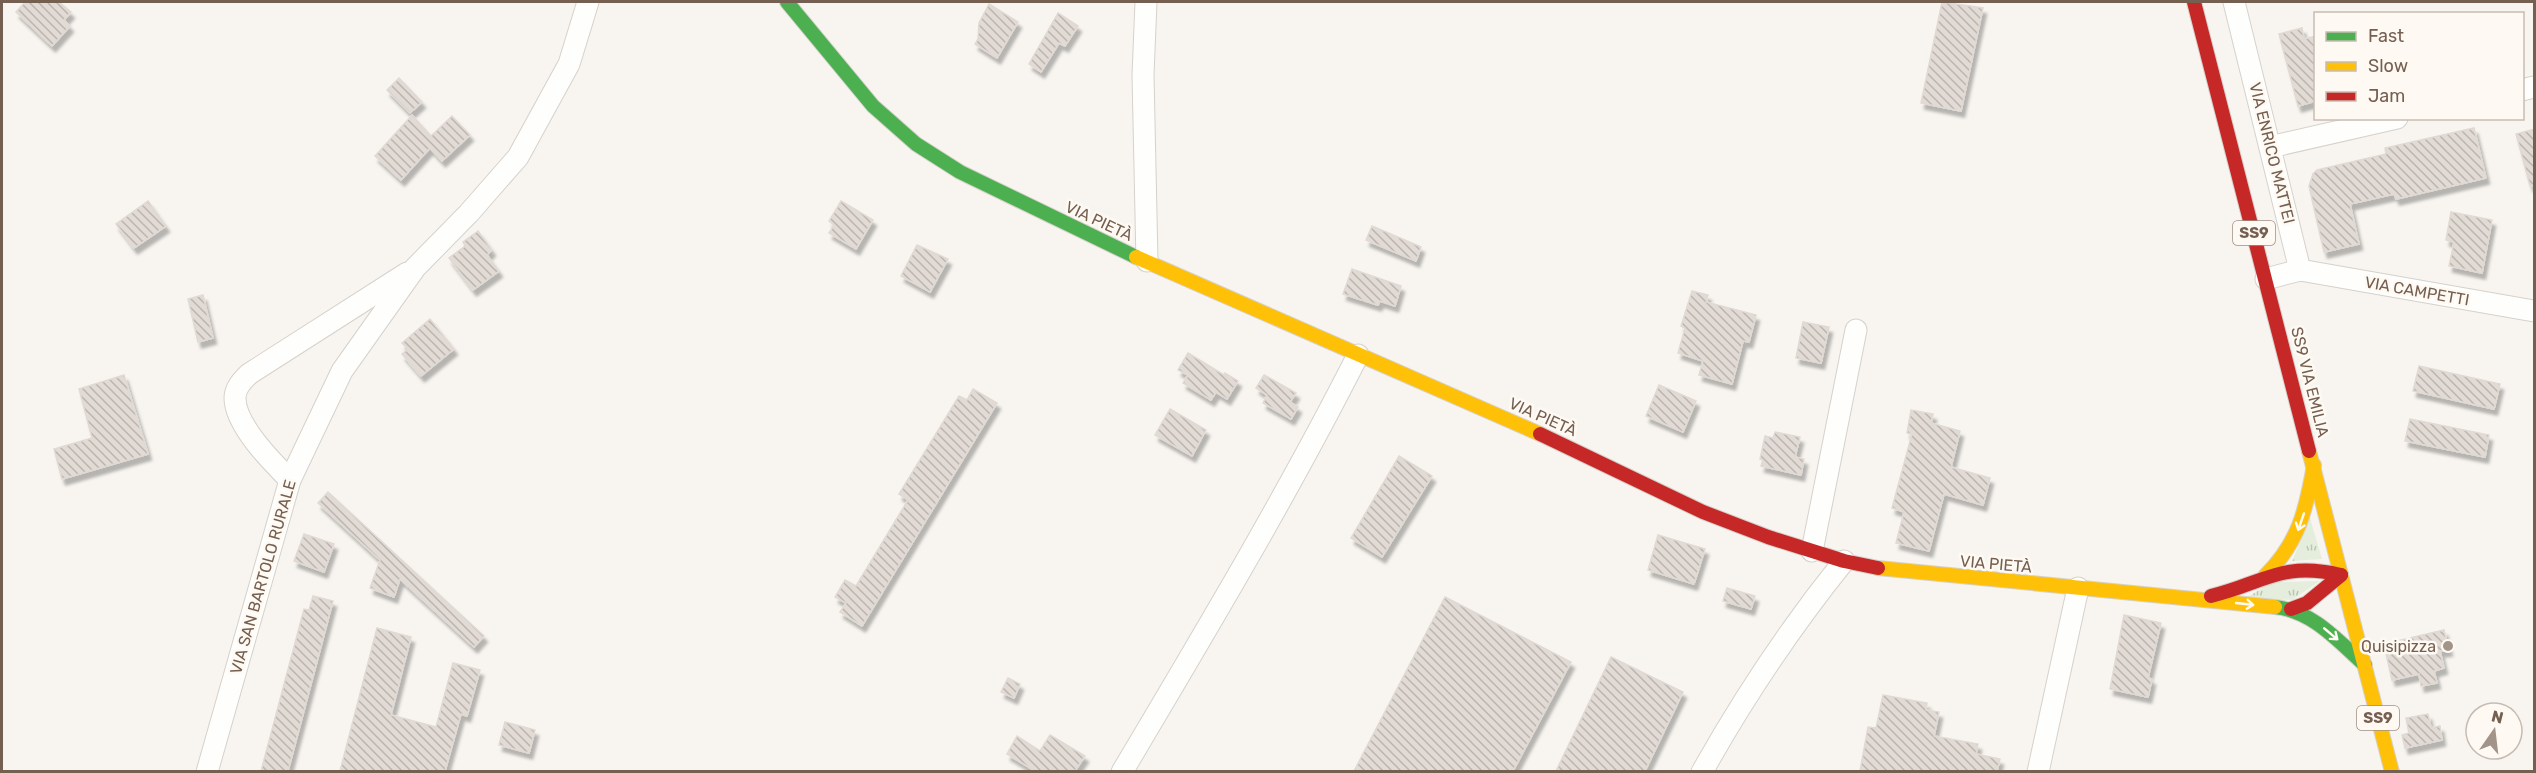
<svg xmlns="http://www.w3.org/2000/svg" width="2536" height="773" viewBox="0 0 2536 773" font-family="Rubik,sans-serif">
	<style>
		.grass { fill: url(#grass-tufts) }
		.building { fill: url(#building-back-hatch); stroke: #e0dad3; stroke-width: 1.5; filter: url(#shadow) }
		.lines { fill: none; stroke-linecap: round; stroke-linejoin: round }
		.street-casing { stroke: #d6d1cb; stroke-width: 23 }
		.fast-casing { stroke: #d6d1cb; stroke-width: 16 }
		.slow-casing { stroke: #d6d1cb; stroke-width: 16 }
		.jam-casing { stroke: #d6d1cb; stroke-width: 16 }
		.street { stroke: #fefefd; stroke-width: 21 }
		.fast { stroke: #4caf50; stroke-width: 14 }
		.slow { stroke: #ffc107; stroke-width: 14 }
		.jam { stroke: #c62828; stroke-width: 14 }
		.oneway { stroke: #fefaf3 }
		.poi-dot { fill: #a39489; stroke: #fefaf3; stroke-width: 2 }
		.labels { text-anchor: middle; dominant-baseline: central; stroke-width: 5; stroke-linejoin: round; paint-order: stroke }
		.shield { fill: #fefaf3; stroke: #9e8e82; stroke-width: 1.5 }
		.shield-label { font-size: 15px; font-weight: bold; fill: #755f51 }
		.street-label { font-size: 16px; fill: #755f51; stroke: #fefaf3 }
		.poi-label { font-size: 16px; fill: #755f51; stroke: #fefaf3; text-anchor: end }
	</style>
	<defs>
		<pattern id="grass-tufts" width="24" height="20" patternUnits="userSpaceOnUse" patternTransform="scale(1.5)"><rect width="24" height="20" fill="#e5eedc"/><path d="M3 7l-1-3M5 7V3M7 7l1-3M15 17l-1-3M17 17v-4M19 17l1-3" fill="none" stroke="#bec4b5"/></pattern>
		<pattern id="building-back-hatch" width="6" height="6" patternUnits="userSpaceOnUse" patternTransform="scale(1.5)"><rect width="6" height="6" fill="#e2dbd5"/><path d="M-1 5l2 2M0 0l6 6M5-1l2 2" fill="none" stroke="#bcb5af"/></pattern>
		<filter id="shadow"><feDropShadow dx="3.5" dy="6" stdDeviation="1.5" flood-color="#0004"/></filter>
	</defs>
	<rect width="100%" height="100%" fill="#f8f5f0"/>
	<g class="grass">
		<path d="M2310,518L2322,559L2292,561Z"/>
		<path d="M2320,581L2292,600L2246,598L2272,582Z"/>
	</g>
	<g class="building">
		<path d="M25,2H59L71,12L64,20L70,26L52,46L16,12Z"/>
		<path d="M1942,2L1983,8L1961,111L1921,103Z"/>
		<path d="M989,4L1018,22L997,58L975,44L978,39L979,23Z"/>
		<path d="M1058,13L1078,26L1065,46L1059,43L1041,72L1029,64Z"/>
		<path d="M2302,28L2304,39L2316,36V101L2298,106L2279,34Z"/>
		<path d="M399,78L422,102L410,113L387,90Z"/>
		<path d="M412,115L431,136L452,116L470,135L442,161L430,148L401,180L375,156Z"/>
		<path d="M2474,128L2486,178L2396,199L2394,194L2350,204L2359,244L2324,252L2309,186L2313,174L2317,170L2386,154L2385,148Z"/>
		<path d="M2535,129V185L2530,186L2516,134Z"/>
		<path d="M148,201L166,226L134,248L116,224Z"/>
		<path d="M841,201L873,220L856,249L829,233L834,225L829,221Z"/>
		<path d="M2451,212L2492,220L2482,273L2449,266L2454,242L2446,240Z"/>
		<path d="M1372,226L1421,247L1416,261L1366,240Z"/>
		<path d="M478,231L492,250L487,255L499,271L473,290L449,258L465,246L463,242Z"/>
		<path d="M917,245L948,259L930,292L901,276Z"/>
		<path d="M1352,269L1401,286L1395,306L1380,301L1378,305L1343,294Z"/>
		<path d="M1692,291L1708,295L1706,302L1756,315L1749,342L1743,341L1732,384L1699,375L1703,361L1678,353L1685,328L1681,326Z"/>
		<path d="M203,295L213,338L198,342L188,299Z"/>
		<path d="M430,319L454,349L421,376L402,354L408,349L402,343Z"/>
		<path d="M1803,322L1829,327L1821,363L1796,358Z"/>
		<path d="M1188,353L1224,375L1225,373L1238,381L1227,399L1216,392L1211,400L1183,383L1188,375L1178,370Z"/>
		<path d="M2419,366L2500,384L2494,409L2413,391Z"/>
		<path d="M124,375L148,454L62,479L54,449L92,438L79,389Z"/>
		<path d="M1264,375L1296,393L1290,402L1298,407L1291,419L1263,403L1267,395L1256,388Z"/>
		<path d="M1659,385L1696,401L1683,432L1646,416Z"/>
		<path d="M973,389L997,403L862,626L840,612L846,603L835,597L845,580L856,586L908,500L899,494L959,396L967,400Z"/>
		<path d="M1170,409L1206,430L1192,456L1155,435Z"/>
		<path d="M1911,410L1933,414L1931,423L1960,431L1951,467L1990,478L1983,505L1944,494L1929,551L1896,543L1904,512L1892,508L1912,434L1907,433Z"/>
		<path d="M2410,419L2489,435L2485,457L2405,441Z"/>
		<path d="M1775,432L1800,437L1795,457L1804,459L1801,475L1761,466L1763,460L1760,459L1765,436L1773,438Z"/>
		<path d="M1399,456L1432,476L1382,557L1351,538Z"/>
		<path d="M328,492L484,636L474,647L400,579L394,597L370,588L380,560L318,503Z"/>
		<path d="M304,534L334,544L324,572L294,561Z"/>
		<path d="M1658,535L1705,549L1694,584L1648,570Z"/>
		<path d="M1727,588L1755,596L1751,609L1723,601Z"/>
		<path d="M313,596L333,601L288,771H261L304,609L309,610Z"/>
		<path d="M1445,597L1571,662L1513,771H1354Z"/>
		<path d="M2124,615L2161,623L2148,678L2152,679L2148,697L2110,689Z"/>
		<path d="M377,628L411,637L391,715L436,727L453,663L480,670L467,716L461,714L445,771H340Z"/>
		<path d="M2444,630L2449,650L2440,651L2444,668L2434,671L2437,683L2421,686L2419,674L2392,680L2384,644Z"/>
		<path d="M1611,657L1683,692L1645,771H1556Z"/>
		<path d="M1008,678L1020,684L1014,698L1001,692Z"/>
		<path d="M1883,695L1927,703L1926,710L1939,712L1934,736L1978,744L1976,754L2000,759L1997,771H1860L1868,727L1876,728Z"/>
		<path d="M2428,714L2431,728L2440,726L2442,740L2405,748L2402,735L2409,733L2406,718Z"/>
		<path d="M505,722L535,730L529,753L499,745Z"/>
		<path d="M1050,735L1085,756L1075,771H1035L1007,754L1017,736L1040,751Z"/>
	</g>
	<g class="lines">
		<defs>
			<g id="street">
				<path d="M1146,2L1143,75L1147,261"/>
				<path d="M2234,2L2300,270L2266,279"/>
				<path d="M2522,90L2534,87"/>
				<path d="M2270,147L2397,118"/>
				<path d="M2300,270L2534,311"/>
				<path d="M290,480C272,462 235,425 235,398C235,388 242,381 249,374L407,273"/>
				<path d="M1812,551L1856,330"/>
				<path d="M207,772L290,480L342,371L415,268L469,213L518,157L569,64L588,2"/>
				<path d="M1122,772C1204,634 1286,497 1358,355"/>
				<path d="M1702,772C1744,697 1790,628 1844,561"/>
				<path d="M2038,772L2078,588"/>
			</g>
			<g id="fast">
				<path d="M787,2L873,106L916,144L960,172L1136,257"/>
				<path d="M2275,607C2313,611 2338,641 2365,665"/>
			</g>
			<g id="slow">
				<path d="M1136,257L1540,434"/>
				<path d="M2309,451L2392,772"/>
				<path d="M1878,568L2275,607"/>
				<path d="M2265,576C2299,542 2306,510 2314,465"/>
			</g>
			<g id="jam">
				<path d="M2194,2L2309,451"/>
				<path d="M1540,434L1703,512L1768,537L1844,561L1878,568"/>
				<path d="M2211,596C2264,583 2281,561 2341,575"/>
				<path d="M2291,609L2307,603L2341,575"/>
			</g>
		</defs>
		<use href="#street" class="street-casing"/>
		<use href="#fast" class="fast-casing"/>
		<use href="#slow" class="slow-casing"/>
		<use href="#jam" class="jam-casing"/>
		<use href="#street" class="street"/>
		<use href="#fast" class="fast"/>
		<use href="#slow" class="slow"/>
		<use href="#jam" class="jam"/>
	</g>
	<defs><path id="oneway-shaft" d="M-6 0H5M1.5-3L5.5 0L1.5 3" fill="none" stroke-width="1.6" stroke-linecap="round" stroke-linejoin="round" transform="scale(1.5)"/></defs>
	<g class="oneway">
		<use href="#oneway-shaft" transform="translate(2301 522) rotate(109)"/>
		<use href="#oneway-shaft" transform="translate(2245 604) rotate(6)"/>
		<use href="#oneway-shaft" transform="translate(2331 634) rotate(40)"/>
	</g>
	<circle class="poi-dot" cx="2448" cy="646" r="6"/>
	<g class="labels">
		<g class="shield">
			<rect x="2233" y="221" width="42" height="24" rx="4.5"/>
			<rect x="2357" y="706" width="42" height="24" rx="4.5"/>
		</g>
		<g class="shield-label">
			<text x="2254" y="233">SS9</text>
			<text x="2378" y="718">SS9</text>
		</g>
		<g class="street-label">
			<text transform="translate(2272 153) rotate(76)">VIA ENRICO MATTEI</text>
			<text transform="translate(1099 221) rotate(25)">VIA PIETÀ</text>
			<text transform="translate(2417 291) rotate(10)">VIA CAMPETTI</text>
			<text transform="translate(2310 382) rotate(76)">SS9 VIA EMILIA</text>
			<text transform="translate(1543 417) rotate(24)">VIA PIETÀ</text>
			<text transform="translate(1996 564) rotate(5)">VIA PIETÀ</text>
			<text transform="translate(263 577) rotate(-74)">VIA SAN BARTOLO RURALE</text>
		</g>
		<g class="poi-label">
			<text x="2436" y="646">Quisipizza</text>
		</g>
	</g>
	<rect width="2536" height="773" fill="none" stroke="#755f51" stroke-width="6"/>
	<rect x="2314" y="12" width="210" height="108" fill="#fefaf3" stroke="#c7bcb2" stroke-width="1.5"/>
	<rect x="2326" y="32" width="30" height="9" fill="#4caf50" stroke="#c7bcb2" stroke-width="1.5"/>
	<text x="2368" y="42" font-size="18" fill="#755f51">Fast</text>
	<rect x="2326" y="62" width="30" height="9" fill="#ffc107" stroke="#c7bcb2" stroke-width="1.5"/>
	<text x="2368" y="72" font-size="18" fill="#755f51">Slow</text>
	<rect x="2326" y="92" width="30" height="9" fill="#c62828" stroke="#c7bcb2" stroke-width="1.5"/>
	<text x="2368" y="102" font-size="18" fill="#755f51">Jam</text>
	<g transform="translate(2494 731) rotate(14)"><circle r="28" fill="#fefaf3" stroke="#c7bcb2" stroke-width="1.5"/>
	<path d="M0-4.5L10 22L0 15L-10 22Z" fill="#a39489"/>
	<text y="-9" font-size="16" font-weight="bold" text-anchor="middle" fill="#755f51">N</text>
	</g>
</svg>
